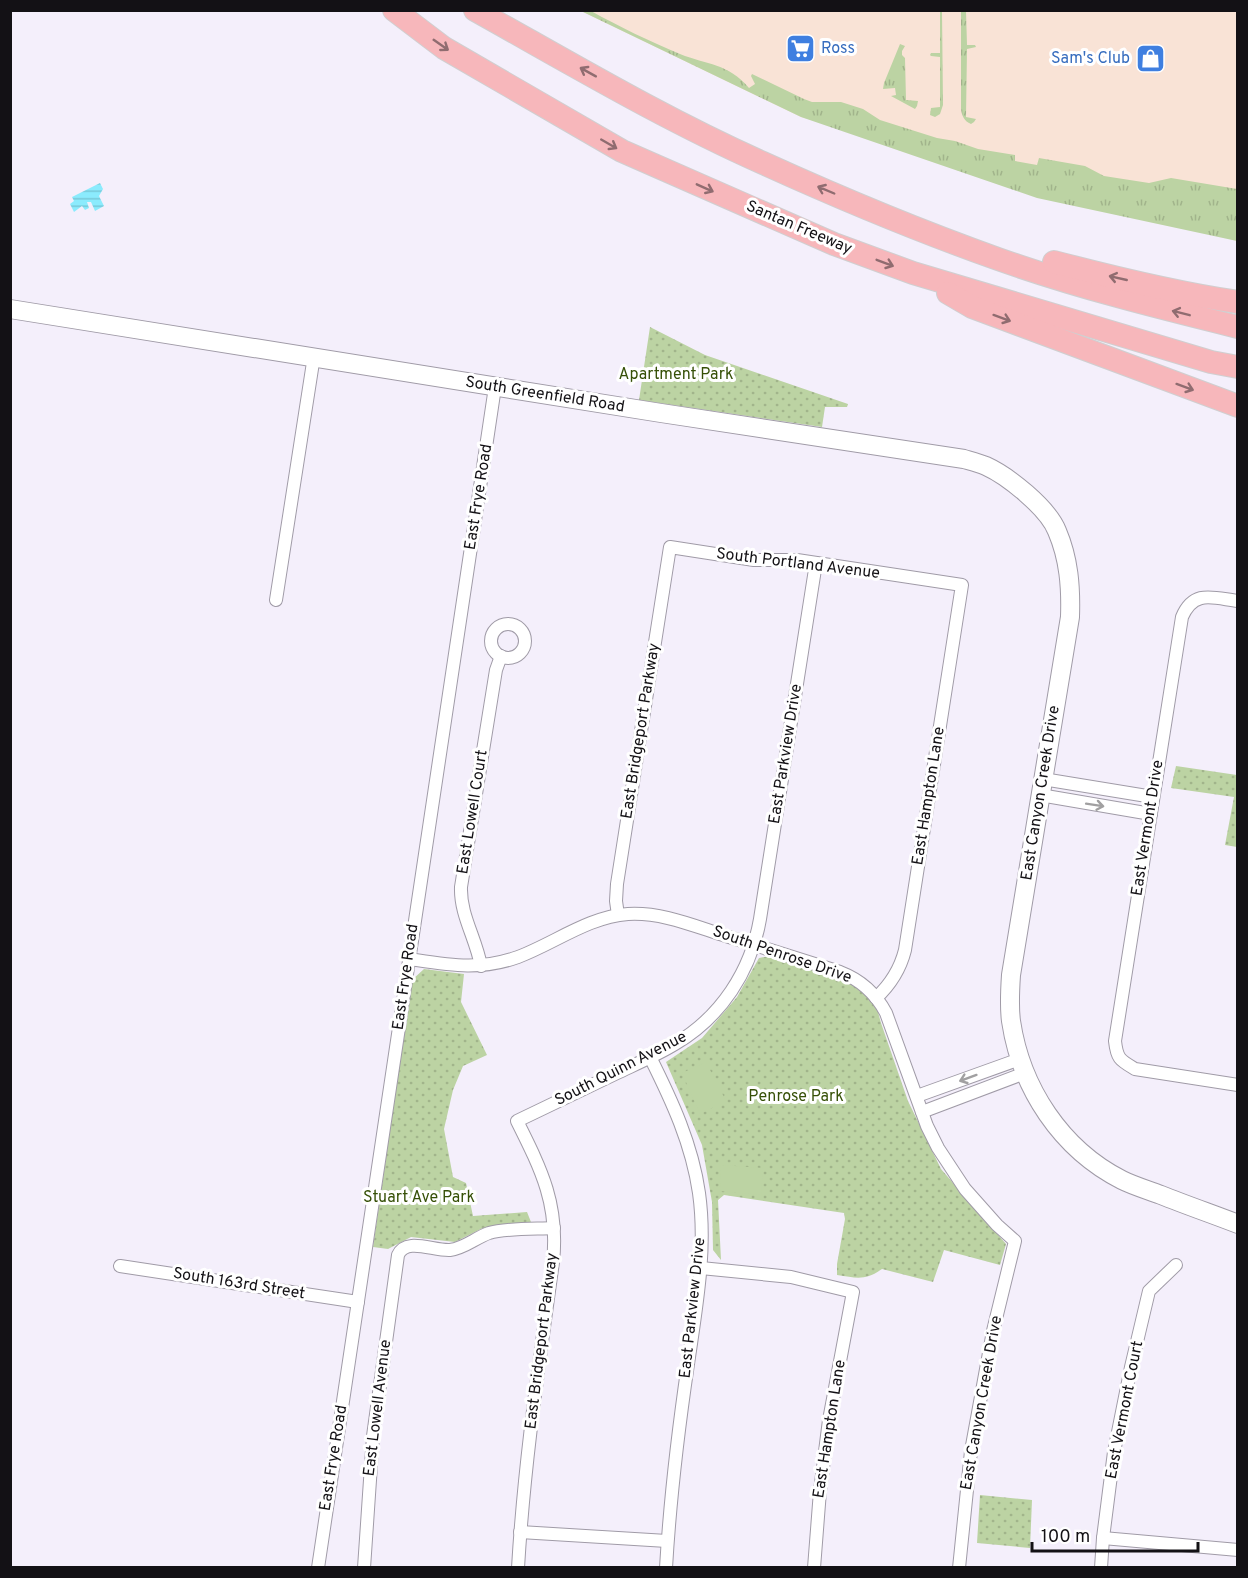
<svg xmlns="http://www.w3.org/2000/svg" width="1248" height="1578" viewBox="0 0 1248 1578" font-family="Overpass,sans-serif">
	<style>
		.commercial { fill: #f9e3d6 }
		.grass { fill: url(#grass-tufts) }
		.park { fill: url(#park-dots) }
		.pitch { fill: #bcd3a3 }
		.water { fill: url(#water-rules) }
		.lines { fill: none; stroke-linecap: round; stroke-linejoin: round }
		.street-casing { stroke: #a09ba7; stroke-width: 14 }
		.secondary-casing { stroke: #a09ba7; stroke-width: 20 }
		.highway-casing { stroke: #d0cfd0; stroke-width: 24 }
		.street { stroke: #fff; stroke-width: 12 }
		.secondary { stroke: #fff; stroke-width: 18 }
		.highway { stroke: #f7b7bb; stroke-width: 22 }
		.oneway { stroke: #906c70 }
		.oneway2 { stroke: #a1a0a1 }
		.labels { text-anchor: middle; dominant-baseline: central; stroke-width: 6; stroke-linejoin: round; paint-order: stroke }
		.shop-label { font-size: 16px; fill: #366cbe; stroke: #fff; text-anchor: start }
		.street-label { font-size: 16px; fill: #131115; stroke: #fff }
		.park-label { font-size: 16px; fill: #365007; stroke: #fff }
	</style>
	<defs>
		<pattern id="grass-tufts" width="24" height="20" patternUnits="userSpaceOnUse" patternTransform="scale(1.5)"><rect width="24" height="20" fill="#bcd3a3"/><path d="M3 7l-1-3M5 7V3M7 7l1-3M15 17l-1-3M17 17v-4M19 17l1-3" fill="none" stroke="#a1b48b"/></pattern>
		<pattern id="park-dots" width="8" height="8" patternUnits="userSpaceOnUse" patternTransform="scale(1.5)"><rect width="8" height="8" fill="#bcd3a3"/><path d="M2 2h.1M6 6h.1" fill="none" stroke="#a1b48b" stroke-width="1.8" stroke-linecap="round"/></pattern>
		<pattern id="water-rules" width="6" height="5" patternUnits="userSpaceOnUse" patternTransform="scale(1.5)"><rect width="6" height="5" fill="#8bebfd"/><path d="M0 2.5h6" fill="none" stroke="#77c8d8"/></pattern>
	</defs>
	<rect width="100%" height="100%" fill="#f4effb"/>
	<path class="commercial" d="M581,11H1237V241L801,117Z"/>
	<g class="grass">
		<path d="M581,11H591C618,26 651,42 680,54C707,65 728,63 749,88L755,84L751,76L752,74L804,99L812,102H841L863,109L880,120L937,138L955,141L978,149L1015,155V161L1037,165L1039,158L1085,166L1104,176L1149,183L1171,178L1237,189V241L1037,198L801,117Z"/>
		<path d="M940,11H942L943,105L940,114L935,117L930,115L931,108L940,107V57L931,56L930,55L931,53H940Z"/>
		<path d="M961,11H966L967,45H975L976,47L967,49L966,117L976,119L974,122L971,124C964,121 962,116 961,109Z"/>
		<path d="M900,44L905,46L902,51V55L905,58L906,100L918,101L917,106L915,109L891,96L896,95L895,88L883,89L884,83Z"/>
	</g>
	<g class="park">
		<path d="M650,327L705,355L848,404L847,407H825L822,427L639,400Z"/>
		<path d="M1176,766L1237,775V847L1225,845L1234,797L1171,788Z"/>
		<path d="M770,956L834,975L873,994L881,1023L908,1101L941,1169L1006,1244L1000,1265L944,1250L933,1282L882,1269C865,1281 857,1278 837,1275V1264L845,1219L844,1213L724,1195L718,1200L721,1260L713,1250L712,1202L702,1145L666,1062L702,1038L737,997L759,958Z"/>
		<path d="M424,969L464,974L461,1002L487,1055L463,1066L453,1090L444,1129L453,1177L466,1183L473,1216L527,1212L531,1222L483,1228L455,1242L411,1237L388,1249L373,1247L412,980Z"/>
		<path d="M980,1495L1032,1500L1030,1548L977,1543Z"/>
	</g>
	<g class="pitch">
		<path d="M706,1062L726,1101L700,1114L682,1073Z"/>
		<path d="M721,1165L763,1168L761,1195L720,1191Z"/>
	</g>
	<path class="water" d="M100,183L103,189L99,196L104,206L95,211L91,202H87L89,208L85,210L82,206L74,212L70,204L74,201L72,197Z"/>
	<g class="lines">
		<defs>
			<g id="street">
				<path d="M276,600L314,356"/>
				<path d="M1238,601C1213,598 1194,589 1182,617L1115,1041C1117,1059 1120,1060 1135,1069L1238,1085"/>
				<circle cx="508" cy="641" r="17"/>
				<path d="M1043,779L1153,797"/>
				<path d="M1040,795L1151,814"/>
				<path d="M618,915L616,901L617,884L670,547L754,560H797L962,585L905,950C900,970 891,984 876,998"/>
				<path d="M409,959C449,965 479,971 518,957C555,943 588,917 628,914C662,912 694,926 726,936C764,948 802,960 840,972C861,980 876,994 886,1013L927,1126L938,1148L965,1189L997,1225L1015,1241L993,1331L971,1451L959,1568"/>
				<path d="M481,966C476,938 460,915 461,887L496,670L501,656"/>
				<path d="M650,1057C672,1101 692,1144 699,1193C707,1250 696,1308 688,1364C678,1432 670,1499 666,1568"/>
				<path d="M917,1096L1020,1059"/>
				<path d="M922,1112L1025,1073"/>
				<path d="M120,1266L358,1302"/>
				<path d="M701,1268L791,1277L853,1292L829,1420L820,1491L814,1568"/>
				<path d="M520,1532L667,1541"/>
				<path d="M1103,1538L1238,1550"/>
				<path d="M318,1568L495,387"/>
				<path d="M364,1568L373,1436L398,1255C406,1237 433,1251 450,1250C465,1248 475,1238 489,1233C506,1228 535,1229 554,1228"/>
				<path d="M518,1568C524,1465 539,1364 553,1262C559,1205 542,1171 517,1121C551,1105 584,1089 617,1073C636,1064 657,1055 675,1044C721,1017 751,971 760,919L816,563"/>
				<path d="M1101,1568L1103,1538L1114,1452L1131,1367L1149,1291L1176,1265"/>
			</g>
			<path id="secondary" d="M10,309L661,413L964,459C971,461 979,463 986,466C1008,476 1048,508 1057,531C1069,559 1071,587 1070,617L1011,975C1010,990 1009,1006 1011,1021C1021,1088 1061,1149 1122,1180C1134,1186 1148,1190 1161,1195C1186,1205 1212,1214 1238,1224"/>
			<g id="highway">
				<path d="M394,10L444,48L622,151L834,244L913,273L1211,362L1238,367"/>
				<path d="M475,10C570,63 664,119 763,163C840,198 919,231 998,259C1077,287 1157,307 1238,327"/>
				<path d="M1054,262C1115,278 1176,293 1238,302"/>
				<path d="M948,293L972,307L1238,406"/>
			</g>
		</defs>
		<use href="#street" class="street-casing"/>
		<use href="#secondary" class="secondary-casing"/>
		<use href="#highway" class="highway-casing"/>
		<use href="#street" class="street"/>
		<use href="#secondary" class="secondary"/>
		<use href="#highway" class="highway"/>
	</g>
	<defs><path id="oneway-shaft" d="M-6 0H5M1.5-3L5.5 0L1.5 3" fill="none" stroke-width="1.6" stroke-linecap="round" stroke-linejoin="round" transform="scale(1.5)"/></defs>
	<g class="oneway">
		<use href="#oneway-shaft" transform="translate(441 45) rotate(35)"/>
		<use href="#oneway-shaft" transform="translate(588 72) rotate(-151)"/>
		<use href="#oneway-shaft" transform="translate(609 144) rotate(30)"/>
		<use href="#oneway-shaft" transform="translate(705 188) rotate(24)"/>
		<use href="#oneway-shaft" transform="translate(826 190) rotate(-157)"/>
		<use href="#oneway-shaft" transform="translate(885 263) rotate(21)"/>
		<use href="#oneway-shaft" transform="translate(1118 278) rotate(-167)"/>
		<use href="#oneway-shaft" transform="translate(1181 313) rotate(-166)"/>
		<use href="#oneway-shaft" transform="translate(1002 318) rotate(20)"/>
		<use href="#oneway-shaft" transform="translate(1185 387) rotate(20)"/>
	</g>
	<g class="oneway2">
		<use href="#oneway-shaft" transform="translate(1095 805) rotate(9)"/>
		<use href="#oneway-shaft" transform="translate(968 1078) rotate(160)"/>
	</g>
	<defs>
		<symbol id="supermarket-square" viewBox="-11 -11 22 22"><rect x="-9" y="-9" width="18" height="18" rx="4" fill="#3f7fe0" stroke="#fff"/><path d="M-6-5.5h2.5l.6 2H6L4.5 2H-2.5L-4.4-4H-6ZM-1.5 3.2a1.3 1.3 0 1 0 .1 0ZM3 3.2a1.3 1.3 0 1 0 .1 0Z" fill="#fff"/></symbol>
		<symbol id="shop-square" viewBox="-11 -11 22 22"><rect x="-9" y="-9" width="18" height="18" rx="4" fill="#3f7fe0" stroke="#fff"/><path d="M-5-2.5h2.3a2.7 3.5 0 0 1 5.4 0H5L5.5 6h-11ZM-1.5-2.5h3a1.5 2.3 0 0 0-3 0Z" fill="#fff"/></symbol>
	</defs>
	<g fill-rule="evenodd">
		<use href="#supermarket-square" x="784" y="32" width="33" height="33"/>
		<use href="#shop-square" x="1134" y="42" width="33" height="33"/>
	</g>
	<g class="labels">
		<g class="shop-label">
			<text x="821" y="49">Ross</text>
			<text x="1130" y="59" text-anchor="end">Sam's Club</text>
		</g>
		<g class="street-label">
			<text transform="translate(799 228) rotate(23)">Santan Freeway</text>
			<text transform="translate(545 395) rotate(9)">South Greenfield Road</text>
			<text transform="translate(479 497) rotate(-81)">East Frye Road</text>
			<text transform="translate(798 564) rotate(7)">South Portland Avenue</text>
			<text transform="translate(641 731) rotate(-81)">East Bridgeport Parkway</text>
			<text transform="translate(786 754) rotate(-81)">East Parkview Drive</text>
			<text transform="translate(1041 793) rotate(-81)">East Canyon Creek Drive</text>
			<text transform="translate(929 796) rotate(-81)">East Hampton Lane</text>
			<text transform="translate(473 812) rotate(-81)">East Lowell Court</text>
			<text transform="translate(1148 828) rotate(-81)">East Vermont Drive</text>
			<text transform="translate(782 955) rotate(19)">South Penrose Drive</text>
			<text transform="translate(406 977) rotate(-82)">East Frye Road</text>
			<text transform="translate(621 1069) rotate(-27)">South Quinn Avenue</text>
			<text transform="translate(239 1284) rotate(9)">South 163rd Street</text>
			<text transform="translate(693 1308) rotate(-84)">East Parkview Drive</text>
			<text transform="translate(542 1341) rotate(-83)">East Bridgeport Parkway</text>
			<text transform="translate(982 1403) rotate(-80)">East Canyon Creek Drive</text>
			<text transform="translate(378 1408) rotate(-83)">East Lowell Avenue</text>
			<text transform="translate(1125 1410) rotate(-79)">East Vermont Court</text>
			<text transform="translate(830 1429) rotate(-81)">East Hampton Lane</text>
			<text transform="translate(334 1458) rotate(-81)">East Frye Road</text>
		</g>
		<g class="park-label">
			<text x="676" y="375">Apartment Park</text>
			<text x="796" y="1097">Penrose Park</text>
			<text x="419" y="1198">Stuart Ave Park</text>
		</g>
	</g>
	<rect width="1248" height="1578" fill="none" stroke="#131115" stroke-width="24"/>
	<path d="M1032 1542v9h166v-9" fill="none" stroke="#131115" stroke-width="3"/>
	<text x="1041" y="1542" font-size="18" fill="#131115" stroke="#ffffff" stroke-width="4.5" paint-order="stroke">100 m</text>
</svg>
